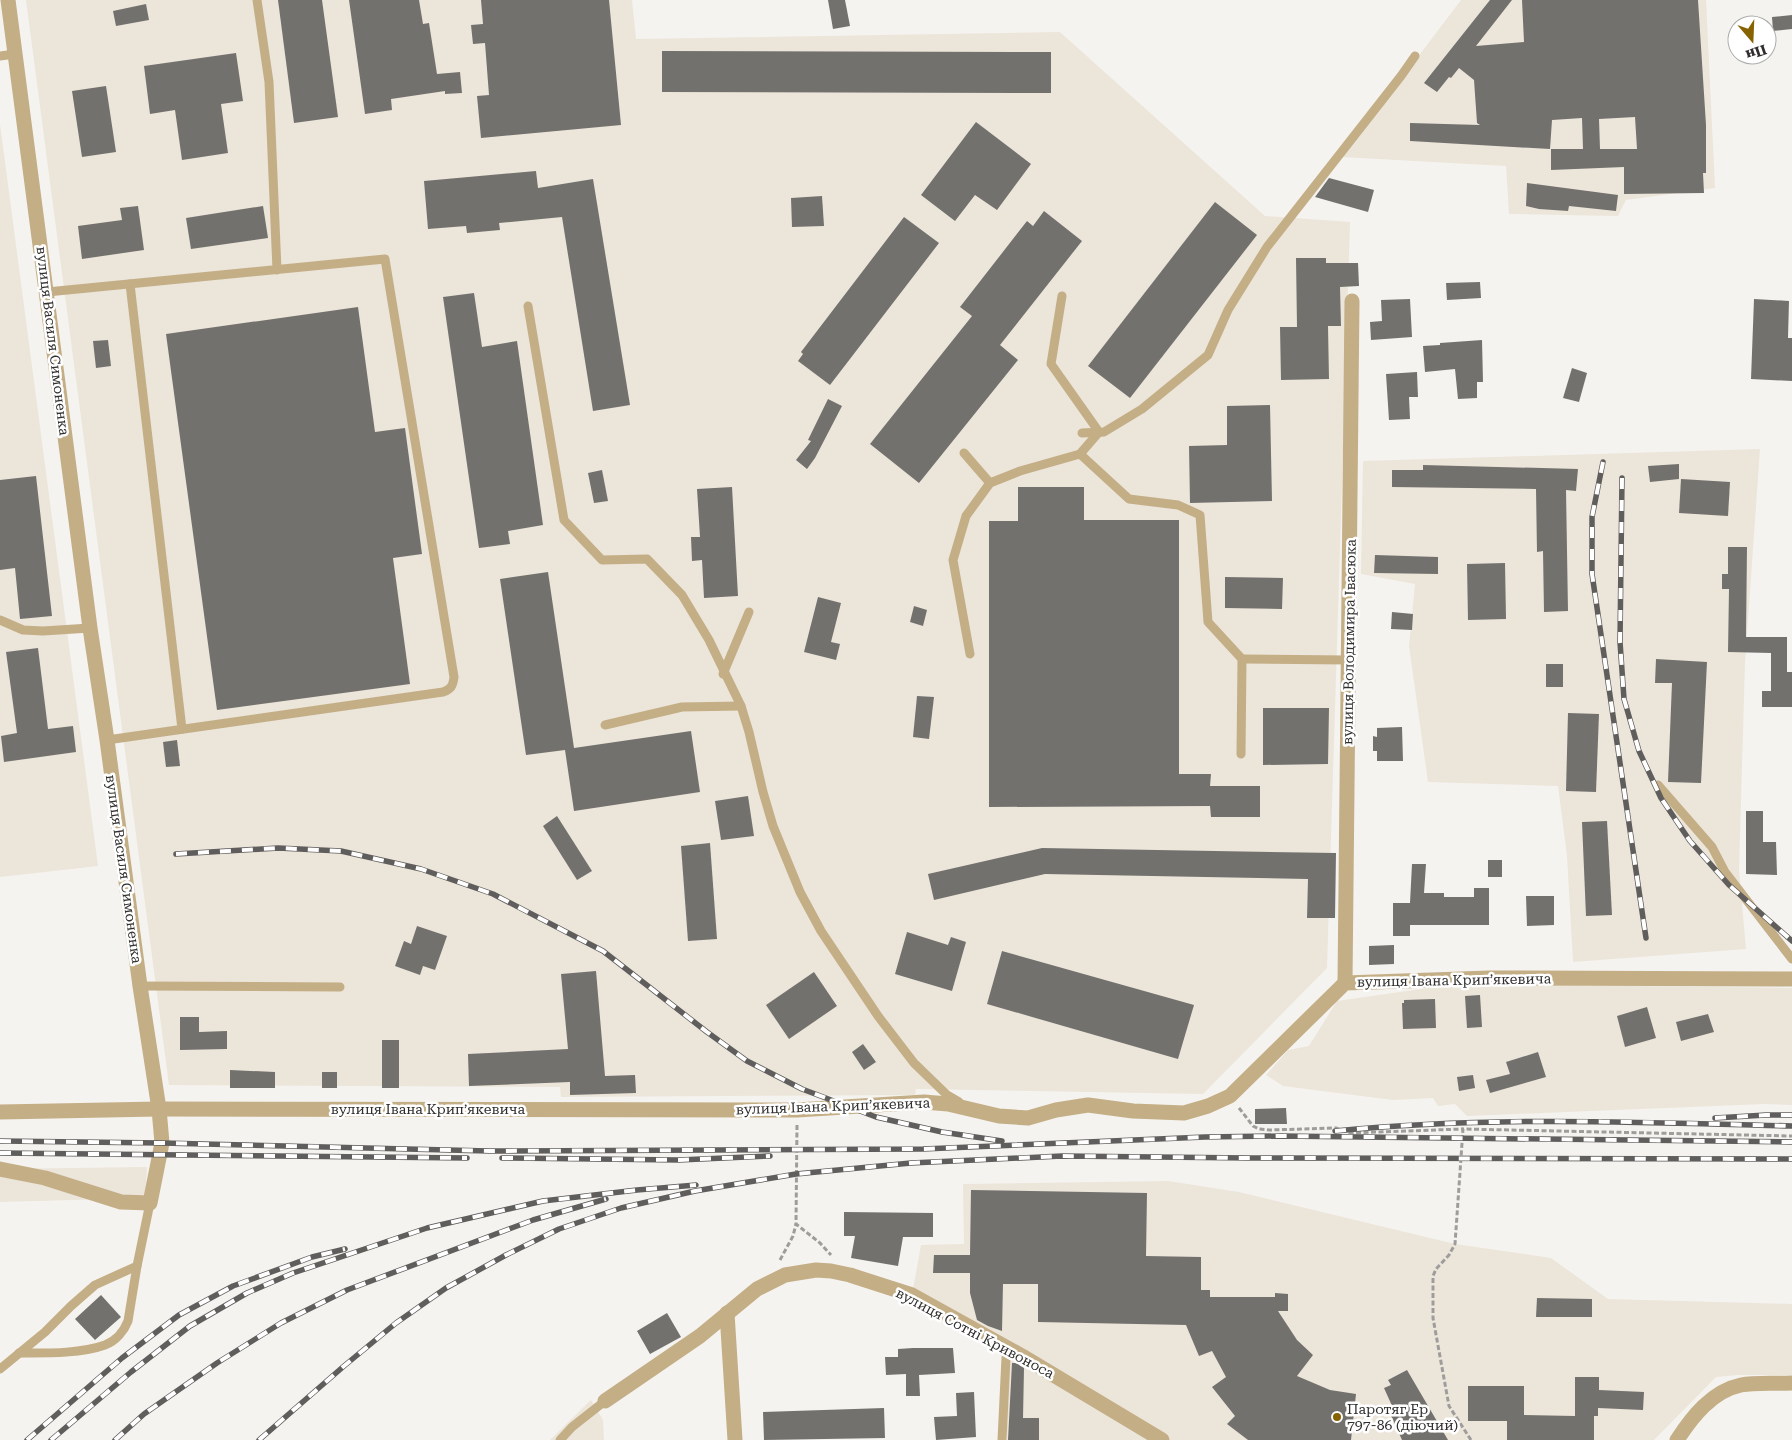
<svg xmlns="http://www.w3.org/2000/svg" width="1792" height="1440" viewBox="0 0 1792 1440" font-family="'Roboto Serif',serif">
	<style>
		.built { fill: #ece5da }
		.building { fill: #73716e; fill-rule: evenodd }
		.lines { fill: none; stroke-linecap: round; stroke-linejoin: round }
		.path { stroke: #9f9d9b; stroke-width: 3; stroke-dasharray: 5 2.5; stroke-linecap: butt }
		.lane { stroke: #c4ae86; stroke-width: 9 }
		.street { stroke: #c4ae86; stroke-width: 15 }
		.rail-casing { stroke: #605e5d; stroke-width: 5.5 }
		.rail { stroke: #fff; stroke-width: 4; stroke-dasharray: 11; stroke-linecap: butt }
		.poi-dot { fill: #876200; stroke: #fff; stroke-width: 2 }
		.labels { text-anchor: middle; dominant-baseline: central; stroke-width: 5; stroke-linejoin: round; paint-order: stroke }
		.street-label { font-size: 14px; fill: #302f2e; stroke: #fff }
		.poi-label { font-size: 14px; fill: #302f2e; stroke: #fff; text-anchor: start }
	</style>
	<rect width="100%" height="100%" fill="#f5f3ef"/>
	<g class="built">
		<path d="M26,0H632L636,39L1060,32L1265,216L1350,222L1327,968L1203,1094L916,1089L915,1095L561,1097L560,1087L169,1085Z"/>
		<path d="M1461,0H1706L1715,188L1626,200L1618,216L1509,214L1506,166L1342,157Z"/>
		<path d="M0,124L98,866L0,877Z"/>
		<path d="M1760,449L1745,663L1739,870L1746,949L1573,962L1567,856L1558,786L1428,782L1409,646L1415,584L1361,574L1363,461Z"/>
		<path d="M1456,984L1792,988V1105L1764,1104L1467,1116L1455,1104L1438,1106L1433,1098L1393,1100L1283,1086L1266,1075L1288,1050L1309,1046L1337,1001Z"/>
		<path d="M147,1167L145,1198L0,1202V1169Z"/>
		<path d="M1168,1181L1239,1192L1455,1244L1551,1258L1608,1299L1792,1304V1375H1738L1716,1377L1654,1440H1007L1006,1358L1008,1348L912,1295L921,1245L964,1244L963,1184Z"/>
		<path d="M591,1400L603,1420L604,1440H550Z"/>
	</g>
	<g class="building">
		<path d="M278,0H322L338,117L294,123Z"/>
		<path d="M349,0H419L423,24L429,23L437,74L460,72L462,93L445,94V91L391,99L392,110L365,114Z"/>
		<path d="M481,0H609L621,125L481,138L477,96L489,95L485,43L473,44L471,25L483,24Z"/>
		<path d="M828,0H845L850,26L833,29Z"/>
		<path d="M1490,0H1512L1476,46L1524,42L1522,0H1698L1706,125V173H1703L1704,193L1624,194V167L1551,170V149H1583L1582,118L1552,120L1550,149L1410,141V123L1480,125L1477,123L1474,80L1459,68L1451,78L1449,77L1437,92L1424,83ZM1635,117L1637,149H1600L1599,119Z"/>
		<path d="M146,4L149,20L116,26L113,11Z"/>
		<path d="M1792,15V29L1773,31L1772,17Z"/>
		<path d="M662,51L1051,52V93L662,92Z"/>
		<path d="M236,53L243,101L221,104L228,153L182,160L175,110L150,114L144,66Z"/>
		<path d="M106,86L116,152L82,157L72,91Z"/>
		<path d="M976,122L1031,164L997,210L975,195L955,221L921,195Z"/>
		<path d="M536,171L538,188L593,179L630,405L593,411L562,217L499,223L500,230L467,233L466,226L428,229L424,181Z"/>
		<path d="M1329,178L1374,190L1368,212L1315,197Z"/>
		<path d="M1527,183L1618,195L1616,211L1569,206L1568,211L1539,209L1526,206Z"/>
		<path d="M822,196L824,226L792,227L791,198Z"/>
		<path d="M1215,202L1257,235L1130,398L1088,366Z"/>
		<path d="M138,206L144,250L82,259L78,226L122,220L120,208Z"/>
		<path d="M263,206L268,238L191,249L186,218Z"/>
		<path d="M1044,211L1082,241L1000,345L1018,360L919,483L870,444L972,316L960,307L1027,221L1033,226Z"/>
		<path d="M904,217L939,243L830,385L798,361L803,354L801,352Z"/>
		<path d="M1296,258H1326V263H1358L1359,286L1340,287L1341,326H1328L1329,379L1281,380L1280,327H1297Z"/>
		<path d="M1480,282L1481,298L1447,300L1446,283Z"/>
		<path d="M474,293L482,347L517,341L543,525L508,531L510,544L479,548L443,297Z"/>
		<path d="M1410,299L1412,337L1371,340L1370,322L1382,321L1381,300Z"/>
		<path d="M1754,299L1789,301L1788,338H1792V381L1751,379Z"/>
		<path d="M358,307L375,432L405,428L422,554L393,558L410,684L217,710L166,334Z"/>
		<path d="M108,340L111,366L96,368L93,341Z"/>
		<path d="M1482,340L1483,382H1477V398L1458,399L1455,369L1425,372L1423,346L1440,345V343Z"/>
		<path d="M1572,368L1587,373L1579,402L1563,398Z"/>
		<path d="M1417,372L1418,397H1409L1410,419L1389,420L1386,374Z"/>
		<path d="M828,399L842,406L815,458L807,469L796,460L811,441L808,440Z"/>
		<path d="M1270,405L1272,501L1190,503L1189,446L1227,445V406Z"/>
		<path d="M1679,464V479L1650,482L1648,466Z"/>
		<path d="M1423,465L1578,469L1576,491L1566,490L1568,611L1544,612L1543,551L1537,552L1536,489L1392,487V470H1423Z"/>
		<path d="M602,470L608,501L594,503L588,473Z"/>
		<path d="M36,476L52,616L20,619L15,568L0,570V480Z"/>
		<path d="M1681,479L1730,482L1728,516L1679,513Z"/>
		<path d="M732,487L738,596L704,598L702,560L692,561L691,537H700L697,489Z"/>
		<path d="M1018,487H1084V520H1179V774H1211L1210,786H1260V817H1211L1210,806L989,807V521H1018Z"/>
		<path d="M1728,547H1747L1746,637H1787V672H1792V707H1762V691H1771V653L1728,652L1729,589H1722V574H1728Z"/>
		<path d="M1375,555L1438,557V574L1374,573Z"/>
		<path d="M1505,563L1506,619L1468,620L1467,564Z"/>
		<path d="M548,572L574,748L691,731L700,792L574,811L565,750L526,755L500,579Z"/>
		<path d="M1225,577L1283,578L1282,609L1225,608Z"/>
		<path d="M818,597L841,603L831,642L840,644L836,660L804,652Z"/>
		<path d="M914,606L927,610L923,626L910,622Z"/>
		<path d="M1392,612L1413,614L1412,630L1391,629Z"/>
		<path d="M38,648L48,729L73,726L76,752L4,762L1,736L17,733L6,652Z"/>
		<path d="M1656,659L1707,662L1701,783L1668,782L1672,683H1655Z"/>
		<rect x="1546" y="664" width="17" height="23"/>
		<path d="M917,696L934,697L929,739L913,737Z"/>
		<path d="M1263,708H1329L1328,764L1263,765Z"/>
		<path d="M1568,713L1599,714L1596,792L1566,791Z"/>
		<path d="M1402,727L1403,761H1377V751H1373V736L1377,737V728Z"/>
		<path d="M177,740L180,766L166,767L163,742Z"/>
		<path d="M748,796L754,836L721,840L715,801Z"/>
		<path d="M1746,811H1763V842H1776L1777,875L1746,874Z"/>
		<path d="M557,816L592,871L577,880L543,826Z"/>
		<path d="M1607,821L1612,915L1586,916L1582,822Z"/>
		<path d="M710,843L717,939L688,941L681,846Z"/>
		<path d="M1042,848L1336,853L1335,918H1307L1308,879L1045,874L934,900L928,874Z"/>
		<rect x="1488" y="860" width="14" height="17"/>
		<path d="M1412,864H1426L1424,893H1444V897H1474V888H1489V925H1410V936H1393V903H1410Z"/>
		<path d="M1526,896H1554V925L1527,926Z"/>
		<path d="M417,926L447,936L435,970L423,966L420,975L395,966L404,941L411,944Z"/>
		<path d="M907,932L948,945L951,937L966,942L952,991L895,974Z"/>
		<path d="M1394,945V964L1369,965V946Z"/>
		<path d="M1002,951L1194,1005L1178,1059L987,1004Z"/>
		<path d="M596,971L605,1076L635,1075L636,1093L570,1095V1082L469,1086L468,1054L568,1049L561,974Z"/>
		<path d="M814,972L837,1006L789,1039L766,1005Z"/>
		<path d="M1480,995L1482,1027L1467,1028L1465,996Z"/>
		<path d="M1435,999L1436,1028L1403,1029L1402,1003H1404V1000Z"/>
		<path d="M1647,1007L1656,1038L1625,1047L1617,1016Z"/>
		<path d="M1708,1014L1714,1032L1681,1041L1676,1022Z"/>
		<path d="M180,1017H199V1032L227,1031V1049L180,1050Z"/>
		<rect x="382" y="1040" width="17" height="48"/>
		<path d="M863,1044L876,1062L864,1070L852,1052Z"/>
		<path d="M1538,1052L1546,1077L1490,1093L1486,1080L1510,1074L1506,1062Z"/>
		<path d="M230,1070L275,1072V1088H230Z"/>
		<rect x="322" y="1072" width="15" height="16"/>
		<path d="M1473,1075L1475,1088L1459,1091L1457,1077Z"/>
		<path d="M1286,1108L1287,1124H1255V1109Z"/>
		<path d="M971,1190L1147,1193L1146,1256L1201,1257V1290H1210V1297H1275V1293L1288,1294V1311H1278L1297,1340L1313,1355L1297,1376L1330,1390L1356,1394L1351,1440H1248L1227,1424L1235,1416L1212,1387L1226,1377L1212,1351L1199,1356L1186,1325L1038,1322V1284H1003L1002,1331L988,1326L977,1320L970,1293V1273H933L934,1255H970Z"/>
		<path d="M844,1212L933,1213V1237H903L898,1266L851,1258L855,1236H844Z"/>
		<path d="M101,1295L121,1317L95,1340L75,1319Z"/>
		<path d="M1537,1298L1592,1299V1317H1536Z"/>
		<path d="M667,1313L681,1337L650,1354L637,1331Z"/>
		<path d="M913,1348H953L955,1373L919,1375L920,1396H906V1374L886,1375L885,1357H898V1349Z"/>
		<path d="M1012,1363H1016L1024,1368L1023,1418H1039V1440H1008Z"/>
		<path d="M1407,1370L1448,1440H1402L1388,1409L1393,1408L1384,1388L1391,1385L1388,1380Z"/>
		<path d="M1575,1377H1599V1390L1644,1392L1643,1410L1598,1408V1416H1594V1440H1507V1421H1468V1386H1524V1415L1575,1416Z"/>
		<path d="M974,1392L976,1437L936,1440L934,1417L957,1416L956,1393Z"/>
		<path d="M884,1408L885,1438L764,1440L763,1412Z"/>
	</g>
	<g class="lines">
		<g class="path">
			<path d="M1239,1108L1253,1126L1259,1129L1269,1130L1336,1128L1350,1133L1463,1129"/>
			<path d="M797,1125L796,1224L820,1243L831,1255"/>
			<path d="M780,1260L793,1236L796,1224"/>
			<path d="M1471,1440L1449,1406L1433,1318V1276L1436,1269L1449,1255L1455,1244L1463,1129L1792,1136"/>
		</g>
		<g class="lane">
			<path d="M257,0L269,82L277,270"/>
			<path d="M0,56L15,54"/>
			<path d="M130,284L182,729"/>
			<path d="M47,292L385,259L454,677C453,686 451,689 443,692L107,740"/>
			<path d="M528,306L564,520L602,560L647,559L682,595L709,640L741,706L749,732L763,792L773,826L800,892L821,931L878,1016L914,1063L947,1095L959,1102"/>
			<path d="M1082,433L1104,432L1142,409L1208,355L1228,310L1267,247L1401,76L1415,56"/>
			<path d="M964,453L990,483"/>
			<path d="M1080,454L1129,499L1178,505L1200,515L1208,622L1242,659L1241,754"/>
			<path d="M0,620L23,630L43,631L90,628"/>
			<path d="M970,654L953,560L966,516L990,483L1020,471L1080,454L1099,432L1051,364L1062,296"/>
			<path d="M1242,659L1348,660"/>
			<path d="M723,674L749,612"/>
			<path d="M605,725L682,707L741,706"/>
			<path d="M1658,785L1712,847L1725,872L1792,959"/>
			<path d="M140,986L340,987"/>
			<path d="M19,1353C45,1353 80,1354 105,1345C116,1341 124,1331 128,1321L137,1266"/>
			<path d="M0,1369L45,1332L71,1306L95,1285L137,1266L150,1203"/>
			<path d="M560,1440L572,1427L605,1401"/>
			<path d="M1002,1440L1006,1358L1008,1348"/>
		</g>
		<g class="street">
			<path d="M1345,983L1352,301"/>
			<path d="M0,1112L159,1109L797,1110L924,1102L948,1104L999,1116L1028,1118L1056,1110L1088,1105L1133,1111L1184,1113L1208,1106L1230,1096L1345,983L1489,978L1792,979"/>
			<path d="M0,1169L45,1178L121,1202L150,1203L162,1143L159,1109L140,986L107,740L90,628L8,0"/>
			<path d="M727,1313L735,1440"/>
			<path d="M605,1401L700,1336L757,1289L785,1275L816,1270L831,1271L850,1275L912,1295L1022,1356L1162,1440"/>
			<path d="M1677,1440C1692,1417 1712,1391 1741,1385C1757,1382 1775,1384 1792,1383"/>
		</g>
		<defs>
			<g id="rail">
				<path d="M1603,462L1592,517V574L1646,938"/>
				<path d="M1622,478L1620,642L1624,699L1639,751L1661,798L1690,841L1729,885L1792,941"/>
				<path d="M176,854L278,848L341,851L421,869L493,894L603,951L707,1032L747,1061L802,1089L876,1117L942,1132L1002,1141"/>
				<path d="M1715,1118L1766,1115H1792"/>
				<path d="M1335,1131C1487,1116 1640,1122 1792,1126"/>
				<path d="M0,1141L162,1143L489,1151L923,1149L1205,1137L1281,1136L1792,1142"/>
				<path d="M0,1153L467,1158"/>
				<path d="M502,1158L679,1160L770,1156"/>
				<path d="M27,1440L122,1358L179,1315L233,1286L312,1257L345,1249"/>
				<path d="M51,1440L131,1372L190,1326L247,1293L293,1273L427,1228L543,1201L637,1190L696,1185"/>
				<path d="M115,1440L144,1414L217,1363L281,1323L347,1290L533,1220L606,1199"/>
				<path d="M259,1440L344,1366L396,1323L446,1288L506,1255L559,1229L621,1208L695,1191L796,1174L911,1163L1062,1156L1249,1158L1792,1159"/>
			</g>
		</defs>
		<use href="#rail" class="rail-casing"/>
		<use href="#rail" class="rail"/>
	</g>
	<circle class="poi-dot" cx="1337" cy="1417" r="5"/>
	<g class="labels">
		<g class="street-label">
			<text transform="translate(53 341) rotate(83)">вулиця Василя Симоненка</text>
			<text transform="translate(1349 642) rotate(-89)">вулиця Володимира Івасюка</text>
			<text transform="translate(124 869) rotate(82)">вулиця Василя Симоненка</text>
			<text transform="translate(1454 980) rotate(-1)">вулиця Івана Крипʼякевича</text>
			<text transform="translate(833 1106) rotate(-2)">вулиця Івана Крипʼякевича</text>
			<text x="428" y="1109">вулиця Івана Крипʼякевича</text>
			<text transform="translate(975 1333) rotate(28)">вулиця Сотні Кривоноса</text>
		</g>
		<g class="poi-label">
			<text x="1347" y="1409">Паротяг Ер<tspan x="1347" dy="16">797-86 (діючий)</tspan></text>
		</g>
	</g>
	<g transform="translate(1752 40) rotate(161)"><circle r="24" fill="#ffffff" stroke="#acacab"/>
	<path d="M0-4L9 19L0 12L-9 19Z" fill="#876200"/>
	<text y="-8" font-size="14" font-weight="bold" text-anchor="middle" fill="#302f2e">Пн</text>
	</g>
</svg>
